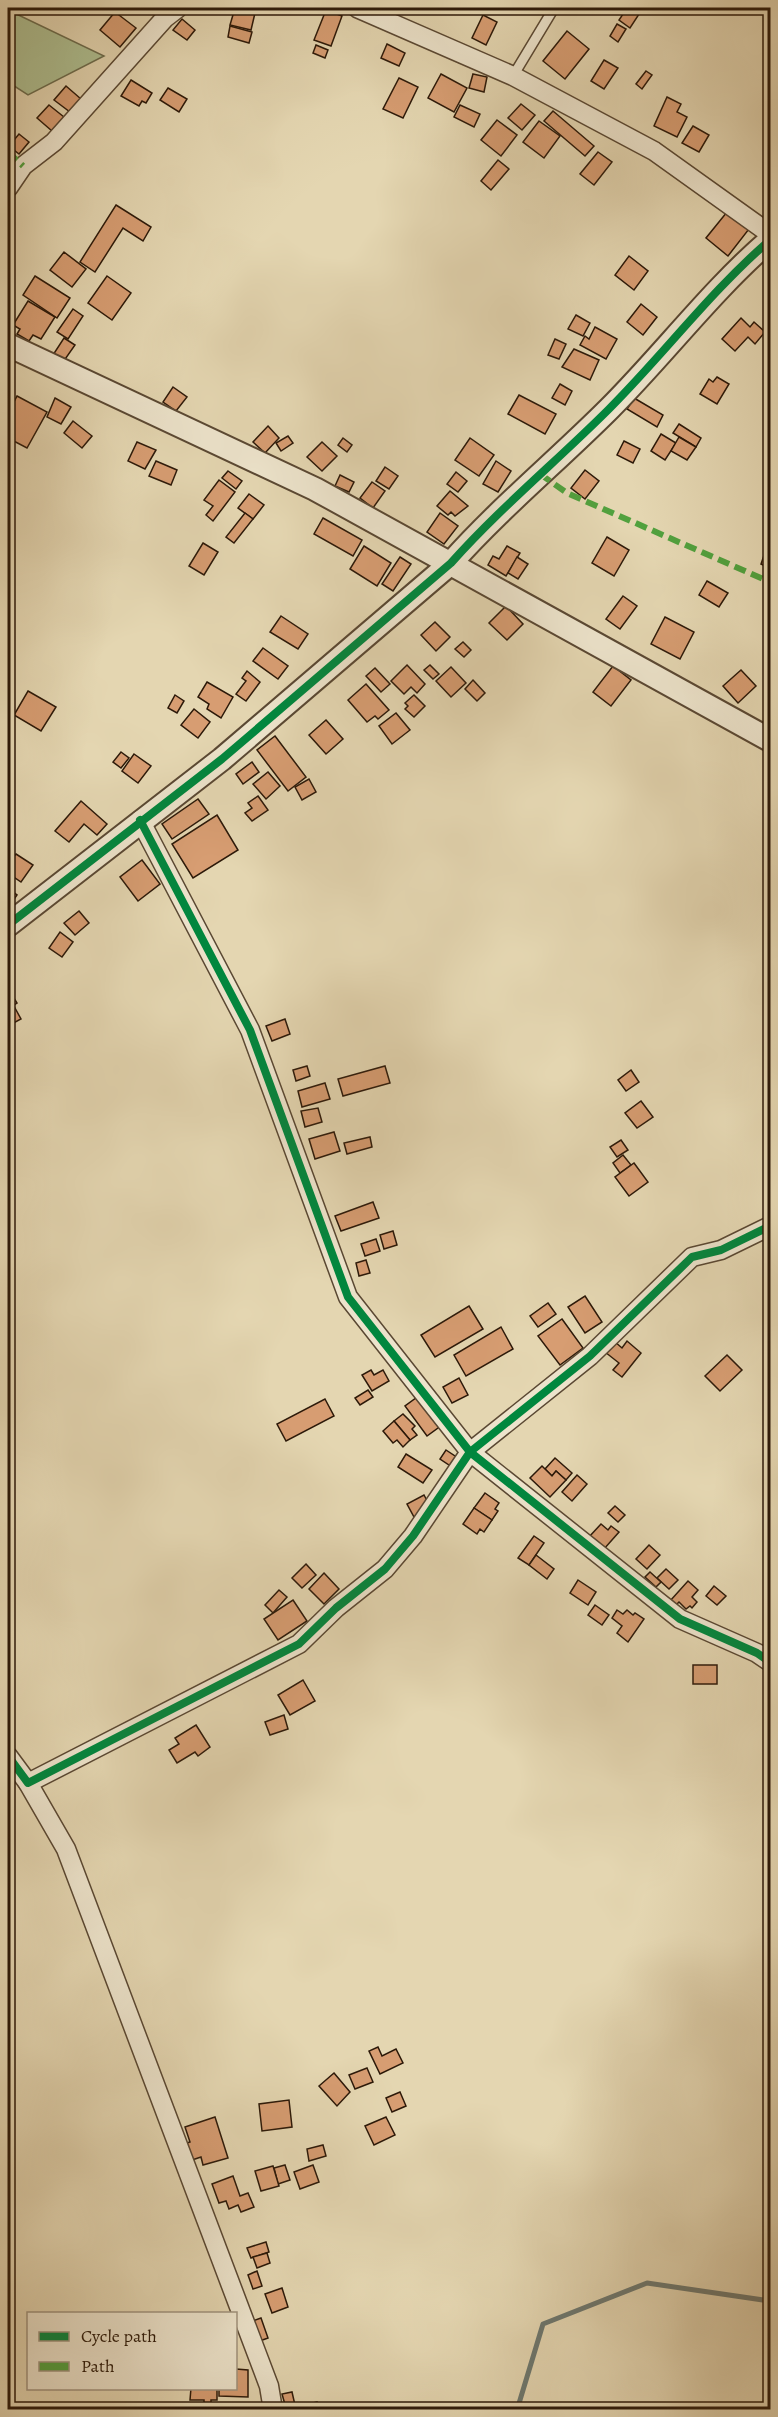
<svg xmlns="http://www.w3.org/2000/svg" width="778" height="2417" viewBox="0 0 778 2417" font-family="Alegreya,serif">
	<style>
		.green { fill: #aebf91; stroke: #6d6c4d; stroke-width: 1.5 }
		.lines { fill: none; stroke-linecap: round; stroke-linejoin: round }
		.stream { stroke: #6d7870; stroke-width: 5 }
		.building { fill: #d79d72; stroke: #2c1909; stroke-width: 1.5 }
		.service-casing { stroke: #5a4833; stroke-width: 12 }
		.minor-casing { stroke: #5a4833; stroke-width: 21 }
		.tertiary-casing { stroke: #5a4833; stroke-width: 26 }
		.service { stroke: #ede4cc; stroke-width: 9 }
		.minor { stroke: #ede4cc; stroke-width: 18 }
		.tertiary { stroke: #ede4cc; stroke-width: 22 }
		.quiet { stroke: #51a13e; stroke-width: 6; stroke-dasharray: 12 6; stroke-linecap: butt }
		.cycleway-casing { stroke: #ede4cc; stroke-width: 11 }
		.cycleway { stroke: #00873e; stroke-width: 8 }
	</style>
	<rect width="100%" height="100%" fill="#e4d6b1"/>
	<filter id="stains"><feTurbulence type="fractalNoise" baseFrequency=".00333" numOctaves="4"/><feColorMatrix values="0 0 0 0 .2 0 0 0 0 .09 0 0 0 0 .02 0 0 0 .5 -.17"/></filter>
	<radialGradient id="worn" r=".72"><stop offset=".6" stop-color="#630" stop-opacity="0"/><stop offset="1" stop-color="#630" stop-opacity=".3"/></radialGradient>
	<path class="green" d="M8,10L104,56L28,95L8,82Z"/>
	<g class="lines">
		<path class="stream" d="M517,2410L543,2324L647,2283L770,2301"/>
	</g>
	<g class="building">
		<path d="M235,8L255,13L251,30L230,25Z"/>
		<path d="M627,8H643L630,28L619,20Z"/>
		<path d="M326,10L342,16L331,46L314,40Z"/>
		<path d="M115,12L136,28L120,47L100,30Z"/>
		<path d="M483,15L497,22L486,45L472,38Z"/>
		<path d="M182,19L195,30L187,40L173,30Z"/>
		<path d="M617,24L626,29L618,42L610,36Z"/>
		<path d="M230,26L252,32L249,43L228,37Z"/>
		<path d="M567,31L589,49L565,79L543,61Z"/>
		<path d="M387,44L405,53L399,66L381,58Z"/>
		<path d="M316,45L328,50L325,58L313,53Z"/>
		<path d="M604,60L618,68L604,89L591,81Z"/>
		<path d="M646,71L652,75L642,89L636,84Z"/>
		<path d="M441,74L467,88L454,112L428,98Z"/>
		<path d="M473,74L487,77L484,92L469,88Z"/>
		<path d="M399,78L418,87L403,118L383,109Z"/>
		<path d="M131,80L152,93L146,103L142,101L139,106L121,96Z"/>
		<path d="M66,86L81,99L70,112L54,100Z"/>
		<path d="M168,88L187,99L179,112L160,100Z"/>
		<path d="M667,97L681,104L677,112L687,117L677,137L654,126Z"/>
		<path d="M521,104L535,115L522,130L508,118Z"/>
		<path d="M49,105L64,117L52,131L37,118Z"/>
		<path d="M460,105L480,114L474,127L454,117Z"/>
		<path d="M553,111L594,146L585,156L544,121Z"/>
		<path d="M497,120L517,135L501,156L481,140Z"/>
		<path d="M539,121L560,136L544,158L523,142Z"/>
		<path d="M693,126L709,135L699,152L682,143Z"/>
		<path d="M19,134L29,142L19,154L9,146Z"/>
		<path d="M598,152L612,162L594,185L580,174Z"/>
		<path d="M498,160L509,169L491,190L481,181Z"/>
		<path d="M116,205L151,227L143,241L123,228L95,272L80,262Z"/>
		<path d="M727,212L749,229L728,256L706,238Z"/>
		<path d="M64,252L86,269L72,287L50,270Z"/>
		<path d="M629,256L648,271L634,290L615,275Z"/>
		<path d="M35,276L70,298L57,318L23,295Z"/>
		<path d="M107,276L131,293L112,320L88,303Z"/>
		<path d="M28,301L55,317L41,339L33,335L29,341L17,334L20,329L13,325Z"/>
		<path d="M641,304L657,317L643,335L627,322Z"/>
		<path d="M73,309L83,316L68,339L57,332Z"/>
		<path d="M576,315L590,323L583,336L568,329Z"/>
		<path d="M741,318L750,327L754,322L765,332L755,344L748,337L735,351L722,339Z"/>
		<path d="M595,327L617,339L606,359L580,345L585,336L589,339Z"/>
		<path d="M64,338L75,345L61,365L51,358Z"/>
		<path d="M555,339L566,344L559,359L548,355Z"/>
		<path d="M574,349L599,360L590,380L562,367Z"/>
		<path d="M717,377L729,384L717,404L700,394L709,379L713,382Z"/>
		<path d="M560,384L572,391L565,405L552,398Z"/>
		<path d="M173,387L187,397L176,411L163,402Z"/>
		<path d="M519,395L556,414L545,434L508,414Z"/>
		<path d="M17,396L47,412L27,448L8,438V414Z"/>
		<path d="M55,398L71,407L61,424L47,417Z"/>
		<path d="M634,398L663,415L657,427L627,409Z"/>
		<path d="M73,421L92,436L82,448L64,433Z"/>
		<path d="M679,424L701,438L696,447L673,433Z"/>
		<path d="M268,426L279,438L265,453L253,442Z"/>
		<path d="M661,434L676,443L665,460L651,451Z"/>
		<path d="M288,436L293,443L281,451L276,443Z"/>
		<path d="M679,437L696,447L687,460L671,451Z"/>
		<path d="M343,438L352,445L347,452L338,445Z"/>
		<path d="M470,438L494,455L479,476L455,460Z"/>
		<path d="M624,441L640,449L633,463L617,455Z"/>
		<path d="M137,442L156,450L145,469L128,461Z"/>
		<path d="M322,442L337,456L322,471L307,457Z"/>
		<path d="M156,461L177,470L171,485L149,476Z"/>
		<path d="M496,461L511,471L498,492L483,484Z"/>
		<path d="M385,467L398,476L389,489L376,481Z"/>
		<path d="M585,470L599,481L585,499L571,488Z"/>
		<path d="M228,471L242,481L236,489L222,478Z"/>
		<path d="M456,472L467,481L458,492L447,484Z"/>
		<path d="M340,475L354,482L349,492L335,486Z"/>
		<path d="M219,480L235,492L213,521L206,515L213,506L204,500Z"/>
		<path d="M372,482L385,491L373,508L360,498Z"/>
		<path d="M450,491L468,506L455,516L451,512L448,515L437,506Z"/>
		<path d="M249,494L264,505L253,519L238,508Z"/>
		<path d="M245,513L253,519L234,543L226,537Z"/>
		<path d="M440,513L458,526L444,544L427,532Z"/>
		<path d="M323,518L362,540L353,556L314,534Z"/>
		<path d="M607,537L629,550L614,576L592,563Z"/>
		<path d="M770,538V568L761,564Z"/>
		<path d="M203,543L218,552L204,575L189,566Z"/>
		<path d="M364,546L391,563L377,586L350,569Z"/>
		<path d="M507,546L520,553L506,576L488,565L493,556L499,559Z"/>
		<path d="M400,557L411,564L393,591L382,584Z"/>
		<path d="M517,557L528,564L518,579L508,573Z"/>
		<path d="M707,581L728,593L719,607L699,595Z"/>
		<path d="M623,596L637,606L620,629L606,619Z"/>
		<path d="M506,606L523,624L507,640L489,623Z"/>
		<path d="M281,616L308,634L298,649L270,632Z"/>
		<path d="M665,617L694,632L680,659L651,644Z"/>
		<path d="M435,622L450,637L436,651L421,635Z"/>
		<path d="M463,642L471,650L464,657L455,649Z"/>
		<path d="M263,648L288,666L278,679L253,661Z"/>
		<path d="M407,665L425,684L417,693L411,687L404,694L391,681Z"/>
		<path d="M430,665L439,674L433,679L424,670Z"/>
		<path d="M613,666L631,680L611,706L593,692Z"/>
		<path d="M451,667L466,683L451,697L436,681Z"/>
		<path d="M375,668L390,684L381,692L366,676Z"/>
		<path d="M741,670L756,686L738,703L723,686Z"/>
		<path d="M247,671L260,682L246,701L236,694L246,681L242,678Z"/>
		<path d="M473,680L485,693L477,701L465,689Z"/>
		<path d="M207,682L233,697L221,718L207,709L209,704L198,697Z"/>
		<path d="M366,684L389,710L378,719L375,716L367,722L348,700Z"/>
		<path d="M28,691L56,707L41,731L14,715Z"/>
		<path d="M175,695L184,701L177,713L168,708Z"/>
		<path d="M414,695L425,706L414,717L405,709L408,706L405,703Z"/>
		<path d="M194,709L210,722L198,738L181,725Z"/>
		<path d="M396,713L410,730L392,744L379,726Z"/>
		<path d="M326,720L343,739L326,754L309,735Z"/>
		<path d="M275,736L306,777L288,791L257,750Z"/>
		<path d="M121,752L129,758L121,768L113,762Z"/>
		<path d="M134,754L151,766L138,783L122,771Z"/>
		<path d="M252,762L259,772L243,784L236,774Z"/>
		<path d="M268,772L280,786L266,799L253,784Z"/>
		<path d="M309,779L316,792L302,800L295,787Z"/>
		<path d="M258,796L268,810L252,821L245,813L252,808L248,803Z"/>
		<path d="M198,799L209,814L172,839L162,824Z"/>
		<path d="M81,801L107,824L97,835L84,824L69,842L55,831Z"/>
		<path d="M217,815L238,850L193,878L172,844Z"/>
		<path d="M16,854L33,865L21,882L8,873V857L11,860Z"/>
		<path d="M142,860L160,884L138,901L120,877Z"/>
		<path d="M8,888L17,895L8,908Z"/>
		<path d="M79,911L89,923L75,935L64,923Z"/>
		<path d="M60,932L73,942L62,957L49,948Z"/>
		<path d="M9,990L17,1003L8,1009V991Z"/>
		<path d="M15,1008L21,1019L8,1026V1013Z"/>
		<path d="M285,1019L290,1034L272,1041L266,1026Z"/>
		<path d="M307,1066L310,1076L296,1081L293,1070Z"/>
		<path d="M385,1066L390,1083L343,1096L338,1079Z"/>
		<path d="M631,1070L639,1082L626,1091L618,1080Z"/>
		<path d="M325,1083L330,1099L302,1107L298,1091Z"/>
		<path d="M641,1101L653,1117L637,1128L625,1113Z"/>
		<path d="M318,1108L322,1122L305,1127L301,1111Z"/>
		<path d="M334,1132L340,1151L315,1159L309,1139Z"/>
		<path d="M370,1137L372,1147L347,1154L344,1143Z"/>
		<path d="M621,1140L628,1150L617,1157L610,1147Z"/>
		<path d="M623,1155L631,1165L620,1173L613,1163Z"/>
		<path d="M634,1163L648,1182L629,1196L615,1177Z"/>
		<path d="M373,1202L379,1218L341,1231L335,1216Z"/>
		<path d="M393,1231L397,1245L384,1249L380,1235Z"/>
		<path d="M376,1239L380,1251L365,1256L361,1244Z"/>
		<path d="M366,1260L370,1273L359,1276L356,1263Z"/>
		<path d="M585,1296L602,1322L585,1333L568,1307Z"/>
		<path d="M548,1303L556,1314L538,1327L530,1316Z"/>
		<path d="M469,1306L483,1329L435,1357L421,1335Z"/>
		<path d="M562,1319L583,1348L560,1365L538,1336Z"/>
		<path d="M501,1327L513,1349L466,1376L454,1355Z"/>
		<path d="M614,1341L622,1348L627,1341L641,1353L622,1377L613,1370L619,1363L605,1352Z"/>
		<path d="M727,1355L742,1370L720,1391L705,1376Z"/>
		<path d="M371,1370L374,1375L383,1370L389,1381L372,1391L362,1375Z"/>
		<path d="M459,1378L468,1395L452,1403L443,1387Z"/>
		<path d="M368,1390L373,1397L360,1405L355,1398Z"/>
		<path d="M420,1395L442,1425L427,1436L405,1406Z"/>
		<path d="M325,1399L334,1416L286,1441L277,1424Z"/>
		<path d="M403,1414L415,1426L412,1429L417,1435L410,1440L394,1421Z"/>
		<path d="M394,1421L410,1440L403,1447L397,1440L393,1443L383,1431Z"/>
		<path d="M446,1450L458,1458L452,1467L440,1459Z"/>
		<path d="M406,1454L432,1470L423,1483L398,1467Z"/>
		<path d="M555,1458L572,1473L566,1480L556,1471L552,1476L545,1469Z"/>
		<path d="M542,1466L552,1476L556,1471L566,1480L550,1497L530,1478Z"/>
		<path d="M577,1475L587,1484L572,1501L562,1492Z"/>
		<path d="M485,1493L499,1503L495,1509L498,1511L492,1520L474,1508Z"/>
		<path d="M424,1495L431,1508L414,1517L407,1504Z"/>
		<path d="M615,1506L625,1515L618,1522L608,1513Z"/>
		<path d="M474,1508L492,1520L484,1532L480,1529L477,1534L463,1524Z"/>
		<path d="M601,1524L608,1530L611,1526L619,1532L604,1549L589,1537Z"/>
		<path d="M534,1536L544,1543L529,1565L518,1558Z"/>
		<path d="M649,1545L660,1555L647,1569L636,1559Z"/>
		<path d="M536,1555L554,1569L547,1579L529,1565Z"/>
		<path d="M306,1564L316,1575L302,1588L292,1578Z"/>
		<path d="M666,1569L678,1580L669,1589L657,1578Z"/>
		<path d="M650,1572L661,1582L656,1587L645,1577Z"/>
		<path d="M324,1573L339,1589L324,1604L309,1589Z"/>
		<path d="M578,1580L596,1592L588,1605L570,1593Z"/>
		<path d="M688,1581L698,1590L692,1597L697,1602L692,1608L690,1606L686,1609L679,1602L675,1606L670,1601Z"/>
		<path d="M714,1586L726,1596L717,1605L706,1596Z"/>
		<path d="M279,1590L287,1597L273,1613L265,1605Z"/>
		<path d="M293,1600L307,1621L278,1640L264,1619Z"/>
		<path d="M595,1605L609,1615L602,1625L588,1615Z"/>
		<path d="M617,1610L623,1614L627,1610L633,1615L635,1613L644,1619L628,1642L617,1633L622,1626L612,1618Z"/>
		<rect x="693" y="1665" width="24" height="19"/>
		<path d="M303,1680L315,1701L290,1715L278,1695Z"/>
		<path d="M284,1715L288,1729L270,1735L265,1722Z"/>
		<path d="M196,1725L210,1747L198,1756L195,1752L177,1763L169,1750L179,1744L175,1738Z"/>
		<path d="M378,2047L382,2056L396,2049L403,2063L380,2074L369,2051Z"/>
		<path d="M367,2068L373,2082L355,2089L349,2075Z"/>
		<path d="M334,2073L350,2092L337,2106L319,2086Z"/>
		<path d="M400,2092L406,2106L392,2112L386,2098Z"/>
		<path d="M289,2100L292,2127L262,2131L259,2104Z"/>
		<path d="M215,2117L228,2158L203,2165L201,2157L186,2162L180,2145L190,2142L185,2127Z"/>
		<path d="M386,2117L395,2135L374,2145L365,2126Z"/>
		<path d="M323,2145L326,2156L309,2161L307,2149Z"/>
		<path d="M285,2165L290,2180L278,2184L274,2168Z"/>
		<path d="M313,2165L319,2182L300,2189L294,2172Z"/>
		<path d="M273,2166L279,2186L261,2191L255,2171Z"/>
		<path d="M233,2176L240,2196L248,2193L254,2207L241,2212L238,2205L229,2209L226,2201L219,2203L212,2184Z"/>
		<path d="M266,2242L269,2252L251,2258L247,2248Z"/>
		<path d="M267,2253L270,2263L257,2268L253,2257Z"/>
		<path d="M257,2271L262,2286L253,2289L248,2275Z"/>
		<path d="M282,2288L288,2307L272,2313L265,2294Z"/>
		<path d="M261,2318L268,2338L257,2342L250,2322Z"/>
		<path d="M236,2369L248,2370V2397L219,2396V2388H236Z"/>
		<path d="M191,2388H217V2400H211V2408H204V2400H190Z"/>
		<path d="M292,2392L295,2405L286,2408L282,2394Z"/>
		<path d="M317,2402L318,2410H293V2408Z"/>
	</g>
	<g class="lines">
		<defs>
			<path id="service" d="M513,76L554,8"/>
			<g id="minor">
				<path d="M357,8L513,76L654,151L770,234"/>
				<path d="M8,188L23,166L54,142L165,18L178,8"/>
				<path d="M140,820L250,1030L348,1297L470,1452L680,1619L757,1653L770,1662"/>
				<path d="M8,1756L28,1783L299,1644L336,1608L385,1569L413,1536L470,1452L590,1356L692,1257L721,1250L770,1226"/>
				<path d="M28,1783L66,1849L269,2386L273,2410"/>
			</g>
			<g id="tertiary">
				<path d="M8,345L315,489L770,740"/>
				<path d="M8,925L222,759L451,563C500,508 557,461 609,409C664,354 711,291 770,240"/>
			</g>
		</defs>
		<use href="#service" class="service-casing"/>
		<use href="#minor" class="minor-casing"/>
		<use href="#tertiary" class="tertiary-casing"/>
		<use href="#service" class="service"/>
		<use href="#minor" class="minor"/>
		<use href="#tertiary" class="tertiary"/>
		<g class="quiet">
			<path d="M8,152L23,166"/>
			<path d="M540,474L567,493L770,582"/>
		</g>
		<defs>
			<g id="cycleway">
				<path d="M140,820L250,1030L348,1297L470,1452L680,1619L757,1653L770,1662"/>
				<path d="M8,925L222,759L451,563C500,508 557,461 609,409C664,354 711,291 770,240"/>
				<path d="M8,1756L28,1783L299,1644L336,1608L385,1569L413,1536L470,1452L590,1356L692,1257L721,1250L770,1226"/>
			</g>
		</defs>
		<use href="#cycleway" class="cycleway-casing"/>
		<use href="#cycleway" class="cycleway"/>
	</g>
	<rect width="778" height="2417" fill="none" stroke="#e4d6b1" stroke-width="30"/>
	<rect x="9" y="9" width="760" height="2399" fill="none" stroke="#2c1909" stroke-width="3"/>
	<rect x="15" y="15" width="748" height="2387" fill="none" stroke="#2c1909" stroke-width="1.5"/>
	<rect x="27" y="2312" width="210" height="78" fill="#ede4cc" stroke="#a0937e" stroke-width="1.5"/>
	<rect x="39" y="2332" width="30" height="9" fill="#00873e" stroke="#a0937e" stroke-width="1.5"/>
	<text x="81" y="2342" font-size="18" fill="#2c1909">Cycle path</text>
	<rect x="39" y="2362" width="30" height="9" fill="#51a13e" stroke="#a0937e" stroke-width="1.5"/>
	<text x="81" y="2372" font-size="18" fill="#2c1909">Path</text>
	<rect width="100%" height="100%" filter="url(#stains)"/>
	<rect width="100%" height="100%" fill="url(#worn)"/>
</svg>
